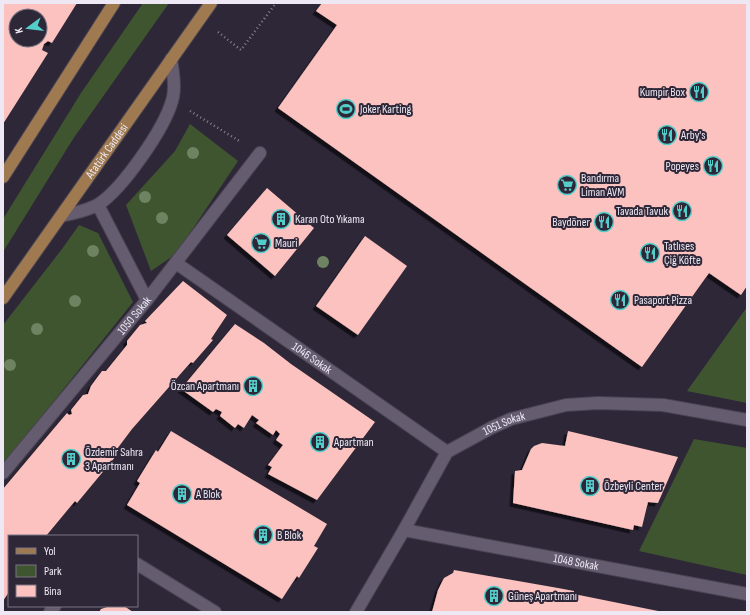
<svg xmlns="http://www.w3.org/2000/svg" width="750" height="615" viewBox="0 0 750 615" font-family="'Sofia Sans Condensed',sans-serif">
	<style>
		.green { fill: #3f552f }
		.building { fill: #fcc2c0; fill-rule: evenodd; filter: url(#shadow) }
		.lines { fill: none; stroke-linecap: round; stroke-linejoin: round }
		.service-casing { stroke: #4a4352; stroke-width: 14 }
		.minor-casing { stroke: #4a4352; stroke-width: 14 }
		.primary-casing { stroke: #4a4352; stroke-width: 14 }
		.path { stroke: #888290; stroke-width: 2.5; stroke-dasharray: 1 3; stroke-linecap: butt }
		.service { stroke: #655c70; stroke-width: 12 }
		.minor { stroke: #655c70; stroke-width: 12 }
		.primary { stroke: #9f7a50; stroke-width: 12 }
		.tree { fill: #6e8361 }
		.labels { text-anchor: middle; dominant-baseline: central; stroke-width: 4; stroke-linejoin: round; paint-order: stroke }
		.poi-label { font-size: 12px; fill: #ede8f3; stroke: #2e2738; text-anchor: start }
		.street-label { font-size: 12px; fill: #ede8f3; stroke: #2e2738 }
	</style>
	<defs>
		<filter id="shadow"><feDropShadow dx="-3.5" dy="3.5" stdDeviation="0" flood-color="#0009"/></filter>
	</defs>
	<rect width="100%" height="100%" fill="#2e2738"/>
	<g class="green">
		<path d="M143,3H169L73,139L3,252V219L81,93Z"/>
		<path d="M190,124L238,161L176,254L151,271L126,205L175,151Z"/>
		<path d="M79,225L98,233L133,302L3,465V325L62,249Z"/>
		<path d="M747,307V403L687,391Z"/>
		<path d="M694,439L747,448V575L639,551Z"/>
	</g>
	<g class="building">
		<path d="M3,3H77L52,43L48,41L44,44L42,50L48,53L3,124ZM16,16H40V40H16Z"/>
		<path d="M322,3H747V286L741,295L709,273L642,367L278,108L337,25L316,11Z"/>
		<path d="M267,188L314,228L275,276L227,235Z"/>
		<path d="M365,236L407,266L358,335L316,306Z"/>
		<path d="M183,281L227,315L211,339L213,340L193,363L191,362L132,429L114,453L116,456L77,503L75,501L46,536H9V592L3,601V489L67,413L69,415L72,414L71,410L83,395L88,394L91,386L102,371H106L127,345V341L140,325L147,323L145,321Z"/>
		<path d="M235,324L264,343L291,364L375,422L317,500L268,474L272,467L268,465L283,445L276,440L280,434L276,430L273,435L256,423L259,420L252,415L244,428L238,424L235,428L220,416L222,412L216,409L213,412L181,389Z"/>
		<path d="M171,431L327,524L314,546L318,548L299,578L297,576L282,599L127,505L140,483L137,481L156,450L158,452Z"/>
		<path d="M568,431L678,457L658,503L648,502L642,527L634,525L633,530L513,503L515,471L522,470L531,449L534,446L542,443L565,446Z"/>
		<path d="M454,570L558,588L574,591V594L663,612H432L438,590L444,578L453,573Z"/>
		<path d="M110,606H124L133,612H99L101,609Z"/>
	</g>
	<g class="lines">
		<defs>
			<g id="service">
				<path d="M98,205L147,300"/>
				<path d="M61,216C73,213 88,211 99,204C123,188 164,129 172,101C176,88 173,72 171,59"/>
				<path id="s1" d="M176,263L447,452"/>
				<path id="s2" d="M3,473L147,300L260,153"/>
				<path id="s3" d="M404,530L747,594"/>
				<path d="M137,564L215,612"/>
				<path d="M50,612L55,606"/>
			</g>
			<g id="minor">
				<path id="s4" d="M356,612L404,530L447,452L491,428L511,419L566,405L598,403L663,405L747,420"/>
			</g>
			<g id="primary">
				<path d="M3,177L114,3"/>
				<path id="s5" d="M3,298L211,3"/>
			</g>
		</defs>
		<use href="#service" class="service-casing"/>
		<use href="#minor" class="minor-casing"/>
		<use href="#primary" class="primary-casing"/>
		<g class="path">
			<path d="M218,32L241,50L276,3"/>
			<path d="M190,111L241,142"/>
		</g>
		<use href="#service" class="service"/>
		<use href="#minor" class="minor"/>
		<use href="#primary" class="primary"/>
	</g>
	<g class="tree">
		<circle cx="193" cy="153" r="6"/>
		<circle cx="145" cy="197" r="6"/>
		<circle cx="162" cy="218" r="6"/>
		<circle cx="343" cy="219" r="6"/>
		<circle cx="93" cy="251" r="6"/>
		<circle cx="323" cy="262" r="6"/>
		<circle cx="75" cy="301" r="6"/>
		<circle cx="37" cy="329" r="6"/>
		<circle cx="10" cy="365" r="6"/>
	</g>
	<defs>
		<symbol id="restaurant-ring" viewBox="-11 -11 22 22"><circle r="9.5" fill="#2e2738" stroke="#53cdca" stroke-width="1.5"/><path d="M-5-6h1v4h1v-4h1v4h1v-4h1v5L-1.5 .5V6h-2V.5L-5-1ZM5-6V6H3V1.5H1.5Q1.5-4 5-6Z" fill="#53cdca"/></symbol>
		<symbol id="stadium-ring" viewBox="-11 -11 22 22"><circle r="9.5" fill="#2e2738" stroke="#53cdca" stroke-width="1.5"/><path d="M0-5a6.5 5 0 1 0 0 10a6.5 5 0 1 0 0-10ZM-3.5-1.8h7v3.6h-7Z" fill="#53cdca"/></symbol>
		<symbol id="supermarket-ring" viewBox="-11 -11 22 22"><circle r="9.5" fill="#2e2738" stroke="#53cdca" stroke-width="1.5"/><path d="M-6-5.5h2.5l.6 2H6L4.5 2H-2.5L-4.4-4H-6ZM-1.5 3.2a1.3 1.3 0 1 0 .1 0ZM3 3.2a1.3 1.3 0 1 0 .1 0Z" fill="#53cdca"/></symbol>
		<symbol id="building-ring" viewBox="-11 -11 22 22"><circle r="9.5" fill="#2e2738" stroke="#53cdca" stroke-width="1.5"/><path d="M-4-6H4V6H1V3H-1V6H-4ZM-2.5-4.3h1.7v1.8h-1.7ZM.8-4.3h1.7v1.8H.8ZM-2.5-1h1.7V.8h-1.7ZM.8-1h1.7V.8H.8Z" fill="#53cdca"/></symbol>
	</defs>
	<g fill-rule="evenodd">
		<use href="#restaurant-ring" x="688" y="81" width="22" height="22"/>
		<use href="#stadium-ring" x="335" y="98" width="22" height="22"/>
		<use href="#restaurant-ring" x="656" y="124" width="22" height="22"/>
		<use href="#restaurant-ring" x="702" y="155" width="22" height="22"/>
		<use href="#supermarket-ring" x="556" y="174" width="22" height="22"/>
		<use href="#restaurant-ring" x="671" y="200" width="22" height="22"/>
		<use href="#building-ring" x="270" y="208" width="22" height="22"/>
		<use href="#restaurant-ring" x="593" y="211" width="22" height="22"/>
		<use href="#supermarket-ring" x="250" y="232" width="22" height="22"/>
		<use href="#restaurant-ring" x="639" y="242" width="22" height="22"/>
		<use href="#restaurant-ring" x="609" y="289" width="22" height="22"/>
		<use href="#building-ring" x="242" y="375" width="22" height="22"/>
		<use href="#building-ring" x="309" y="431" width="22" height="22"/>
		<use href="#building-ring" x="60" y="448" width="22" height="22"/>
		<use href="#building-ring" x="579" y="475" width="22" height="22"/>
		<use href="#building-ring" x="171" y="483" width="22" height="22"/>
		<use href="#building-ring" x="252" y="524" width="22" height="22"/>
		<use href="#building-ring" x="483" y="585" width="22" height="22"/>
	</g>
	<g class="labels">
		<g class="poi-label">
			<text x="685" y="92" text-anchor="end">Kumpir Box</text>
			<text x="360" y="109">Joker Karting</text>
			<text x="681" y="135">Arby's</text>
			<text x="699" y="166" text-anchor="end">Popeyes</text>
			<text x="581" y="178">Bandırma<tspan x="581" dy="14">Liman AVM</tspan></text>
			<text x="668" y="211" text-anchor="end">Tavada Tavuk</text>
			<text x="295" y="219">Karan Oto Yıkama</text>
			<text x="590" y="222" text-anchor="end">Baydöner</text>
			<text x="275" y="243">Mauri</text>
			<text x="664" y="246">Tatlıses<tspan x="664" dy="14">Çiğ Köfte</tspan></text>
			<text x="634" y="300">Pasaport Pizza</text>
			<text x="239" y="386" text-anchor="end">Özcan Apartmanı</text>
			<text x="334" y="442">Apartman</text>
			<text x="85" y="452">Özdemir Sahra<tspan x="85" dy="14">3 Apartmanı</tspan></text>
			<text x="604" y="486">Özbeyli Center</text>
			<text x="196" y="494">A Blok</text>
			<text x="277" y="535">B Blok</text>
			<text x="508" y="596">Güneş Apartmanı</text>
		</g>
		<g class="street-label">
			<text stroke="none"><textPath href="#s5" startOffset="180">Atatürk Caddesi</textPath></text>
			<text stroke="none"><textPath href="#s2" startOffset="205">1050 Sokak</textPath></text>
			<text stroke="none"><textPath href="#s1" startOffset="166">1046 Sokak</textPath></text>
			<text stroke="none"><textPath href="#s4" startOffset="248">1051 Sokak</textPath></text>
			<text stroke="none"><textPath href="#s3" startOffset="175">1048 Sokak</textPath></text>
		</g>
	</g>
	<rect width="750" height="615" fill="none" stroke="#ede8f3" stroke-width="8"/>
	<rect x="8" y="535" width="130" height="72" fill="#2e2738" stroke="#7a7483"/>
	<rect x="16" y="548" width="20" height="6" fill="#9f7a50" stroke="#7a7483"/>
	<text x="44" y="555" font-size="12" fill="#ede8f3">Yol</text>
	<rect x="16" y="565" width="20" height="12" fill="#3f552f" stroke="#7a7483"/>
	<text x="44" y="575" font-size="12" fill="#ede8f3">Park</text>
	<rect x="16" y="585" width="20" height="12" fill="#fcc2c0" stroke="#7a7483"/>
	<text x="44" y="595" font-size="12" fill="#ede8f3">Bina</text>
	<g transform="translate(28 28) rotate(255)"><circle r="19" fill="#2e2738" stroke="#7a7483"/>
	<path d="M0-3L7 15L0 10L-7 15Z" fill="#53cdca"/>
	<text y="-6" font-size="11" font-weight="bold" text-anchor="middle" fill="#ede8f3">K</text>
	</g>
</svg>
